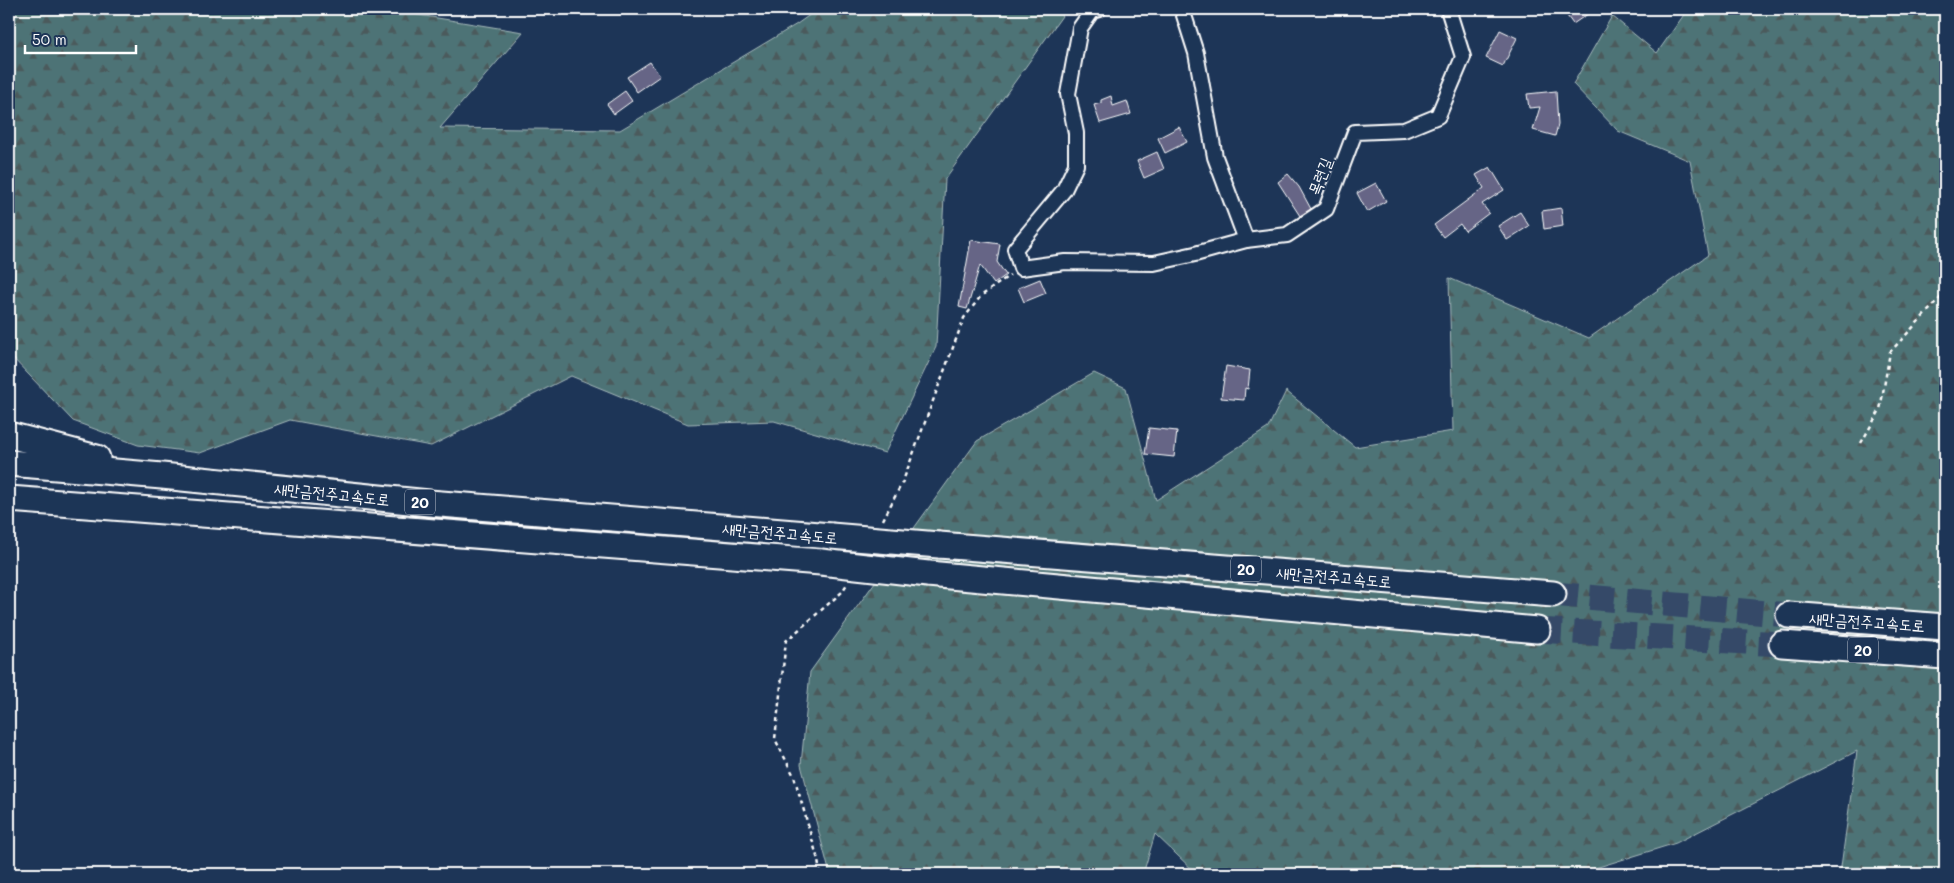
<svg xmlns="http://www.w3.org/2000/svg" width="1954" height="883" viewBox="0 0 1954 883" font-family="Mali,'Poor Story',sans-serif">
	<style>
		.forest { fill: url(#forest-firs); stroke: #a6b9ba }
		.building { fill: #666586; stroke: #fff }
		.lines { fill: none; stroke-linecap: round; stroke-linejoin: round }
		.highway-tunnel { stroke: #344968; stroke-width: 25; stroke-dasharray: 25 12; stroke-linecap: butt }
		.street-casing { stroke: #fff; stroke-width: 18 }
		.highway-casing { stroke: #fff; stroke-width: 29 }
		.path { stroke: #fff; stroke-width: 2.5; stroke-dasharray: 4 4; stroke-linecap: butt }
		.street { stroke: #1d3557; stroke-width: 14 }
		.highway { stroke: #1d3557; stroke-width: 25 }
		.highway-bridge-casing { stroke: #fff; stroke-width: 29; stroke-linecap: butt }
		.highway-bridge { stroke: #1d3557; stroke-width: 25 }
		.labels { text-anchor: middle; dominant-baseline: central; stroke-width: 4; stroke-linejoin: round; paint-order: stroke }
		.shield { fill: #1d3557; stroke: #bbc2cd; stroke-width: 1 }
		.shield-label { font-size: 15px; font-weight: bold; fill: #fff }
		.street-label { font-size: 16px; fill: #fff; stroke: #1d3557 }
	</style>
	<defs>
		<pattern id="forest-firs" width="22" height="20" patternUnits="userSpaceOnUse" patternTransform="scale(1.25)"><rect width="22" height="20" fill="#4d7376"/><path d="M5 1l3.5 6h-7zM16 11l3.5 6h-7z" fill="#4c5a5b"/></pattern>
	</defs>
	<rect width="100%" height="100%" fill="#1d3557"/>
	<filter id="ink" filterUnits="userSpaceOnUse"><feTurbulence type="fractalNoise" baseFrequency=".02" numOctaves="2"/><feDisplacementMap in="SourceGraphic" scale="10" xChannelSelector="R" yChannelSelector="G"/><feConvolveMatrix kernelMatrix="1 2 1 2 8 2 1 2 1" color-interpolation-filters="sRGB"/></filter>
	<g filter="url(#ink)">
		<g class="forest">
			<path d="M9,9H382L523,32L440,128L620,130L797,24L818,9H1059L1062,16L945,179L936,347L885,453L774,421L688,424L571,376L431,446L290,420L200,453L138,445L73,421L9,354Z"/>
			<path d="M1688,9H1945V874H1840L1857,751L1676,843L1576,874H1197L1155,834L1143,874H1007L1002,872L1000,874H830L801,765L810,672L977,441L1094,373L1126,388L1156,500L1268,428L1286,391L1355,447L1453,431L1449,278L1589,338L1708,255L1690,161L1618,131L1573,84L1612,16L1657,53Z"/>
		</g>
		<g class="building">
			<path d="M1562,9H1595L1573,24Z"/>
			<path d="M1500,30L1517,38L1503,66L1486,58Z"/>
			<path d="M650,62L660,76L637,92L627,77Z"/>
			<path d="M625,91L632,101L614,114L607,104Z"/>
			<path d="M1556,91L1558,125L1555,136L1533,130L1540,107L1529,108L1527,94Z"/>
			<path d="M1111,96L1113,106L1127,101L1131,114L1100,123L1094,105L1101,103V100Z"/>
			<path d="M1179,127L1187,142L1165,153L1158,138Z"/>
			<path d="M1157,152L1164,169L1144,178L1137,161Z"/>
			<path d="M1490,167L1504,190L1482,204L1489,213L1465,231L1460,224L1443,237L1434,225L1484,188L1476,175Z"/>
			<path d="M1288,174L1299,187L1311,209L1300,216L1278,182Z"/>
			<path d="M1376,183L1386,201L1367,212L1357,193Z"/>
			<path d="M1561,208L1563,226L1544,229L1542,211Z"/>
			<path d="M1520,212L1529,226L1507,240L1498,226Z"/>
			<path d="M971,240L1000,244L997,262L1006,275L994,284L980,265L967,309L959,307Z"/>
			<path d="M1040,279L1046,293L1024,302L1018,288Z"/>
			<path d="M1226,366L1250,370L1248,389L1245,388L1244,400L1221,398Z"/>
			<path d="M1149,428L1177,431L1174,457L1145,454Z"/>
		</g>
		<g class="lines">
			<g class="highway-tunnel">
				<path d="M1553,594L1789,615"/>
				<path d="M1537,630L1782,644"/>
			</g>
			<defs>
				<g id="street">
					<path d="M1099,9L1092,11L1080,28L1068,94L1076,133V165L1064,190L1015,249L1021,268L1065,262L1154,263L1195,254L1246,240L1287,235L1326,209L1355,132L1404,130L1438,116L1463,57L1448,9"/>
					<path d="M1182,9L1196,53L1215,157L1246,240"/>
				</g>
				<g id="highway">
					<path d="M9,435L97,458"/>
					<path d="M9,463L162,476L429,503L831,536"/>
					<path d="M9,499L821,562"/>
					<path d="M939,545L1553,594"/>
					<path d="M928,574L1537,630"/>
					<path d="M1789,615L1945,627"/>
					<path d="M1782,644L1945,656"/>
				</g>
			</defs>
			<use href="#street" class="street-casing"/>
			<use href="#highway" class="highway-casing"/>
			<g class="path">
				<path d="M1861,443L1880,410L1890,352L1945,293"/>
				<path d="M883,520L903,481L964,318L981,296L1010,275"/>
				<path d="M820,874L818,860L794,776L775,739L786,641L842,592L847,584"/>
			</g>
			<use href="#street" class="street"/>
			<use href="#highway" class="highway"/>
			<defs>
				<g id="highway-bridge">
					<path d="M831,536L939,545"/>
					<path d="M821,562L928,574"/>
				</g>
			</defs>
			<use href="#highway-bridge" class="highway-bridge-casing"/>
			<use href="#highway-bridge" class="highway-bridge"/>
		</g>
	</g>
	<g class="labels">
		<g class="shield">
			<rect x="405" y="489.5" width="30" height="25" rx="4"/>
			<rect x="1231" y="556.5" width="30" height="25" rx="4"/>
			<rect x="1848" y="637.5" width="30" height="25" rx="4"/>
		</g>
		<g class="shield-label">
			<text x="420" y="502">20</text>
			<text x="1246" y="569">20</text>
			<text x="1863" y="650">20</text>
		</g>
		<g class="street-label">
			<text transform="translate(1319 176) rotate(-69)">목련길</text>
			<text transform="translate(332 493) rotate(6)">새만금전주고속도로</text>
			<text transform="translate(780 532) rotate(5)">새만금전주고속도로</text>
			<text transform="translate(1334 576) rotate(5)">새만금전주고속도로</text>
			<text transform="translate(1867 621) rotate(4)">새만금전주고속도로</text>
		</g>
	</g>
	<rect width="1954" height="883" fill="none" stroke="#1d3557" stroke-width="30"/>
	<rect x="15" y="15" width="1924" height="853" fill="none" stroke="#fff" stroke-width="2" filter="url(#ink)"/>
	<path d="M25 45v8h111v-8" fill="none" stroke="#ffffff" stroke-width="2.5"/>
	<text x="32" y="45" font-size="15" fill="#ffffff" stroke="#1d3557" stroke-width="4" paint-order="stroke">50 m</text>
</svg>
